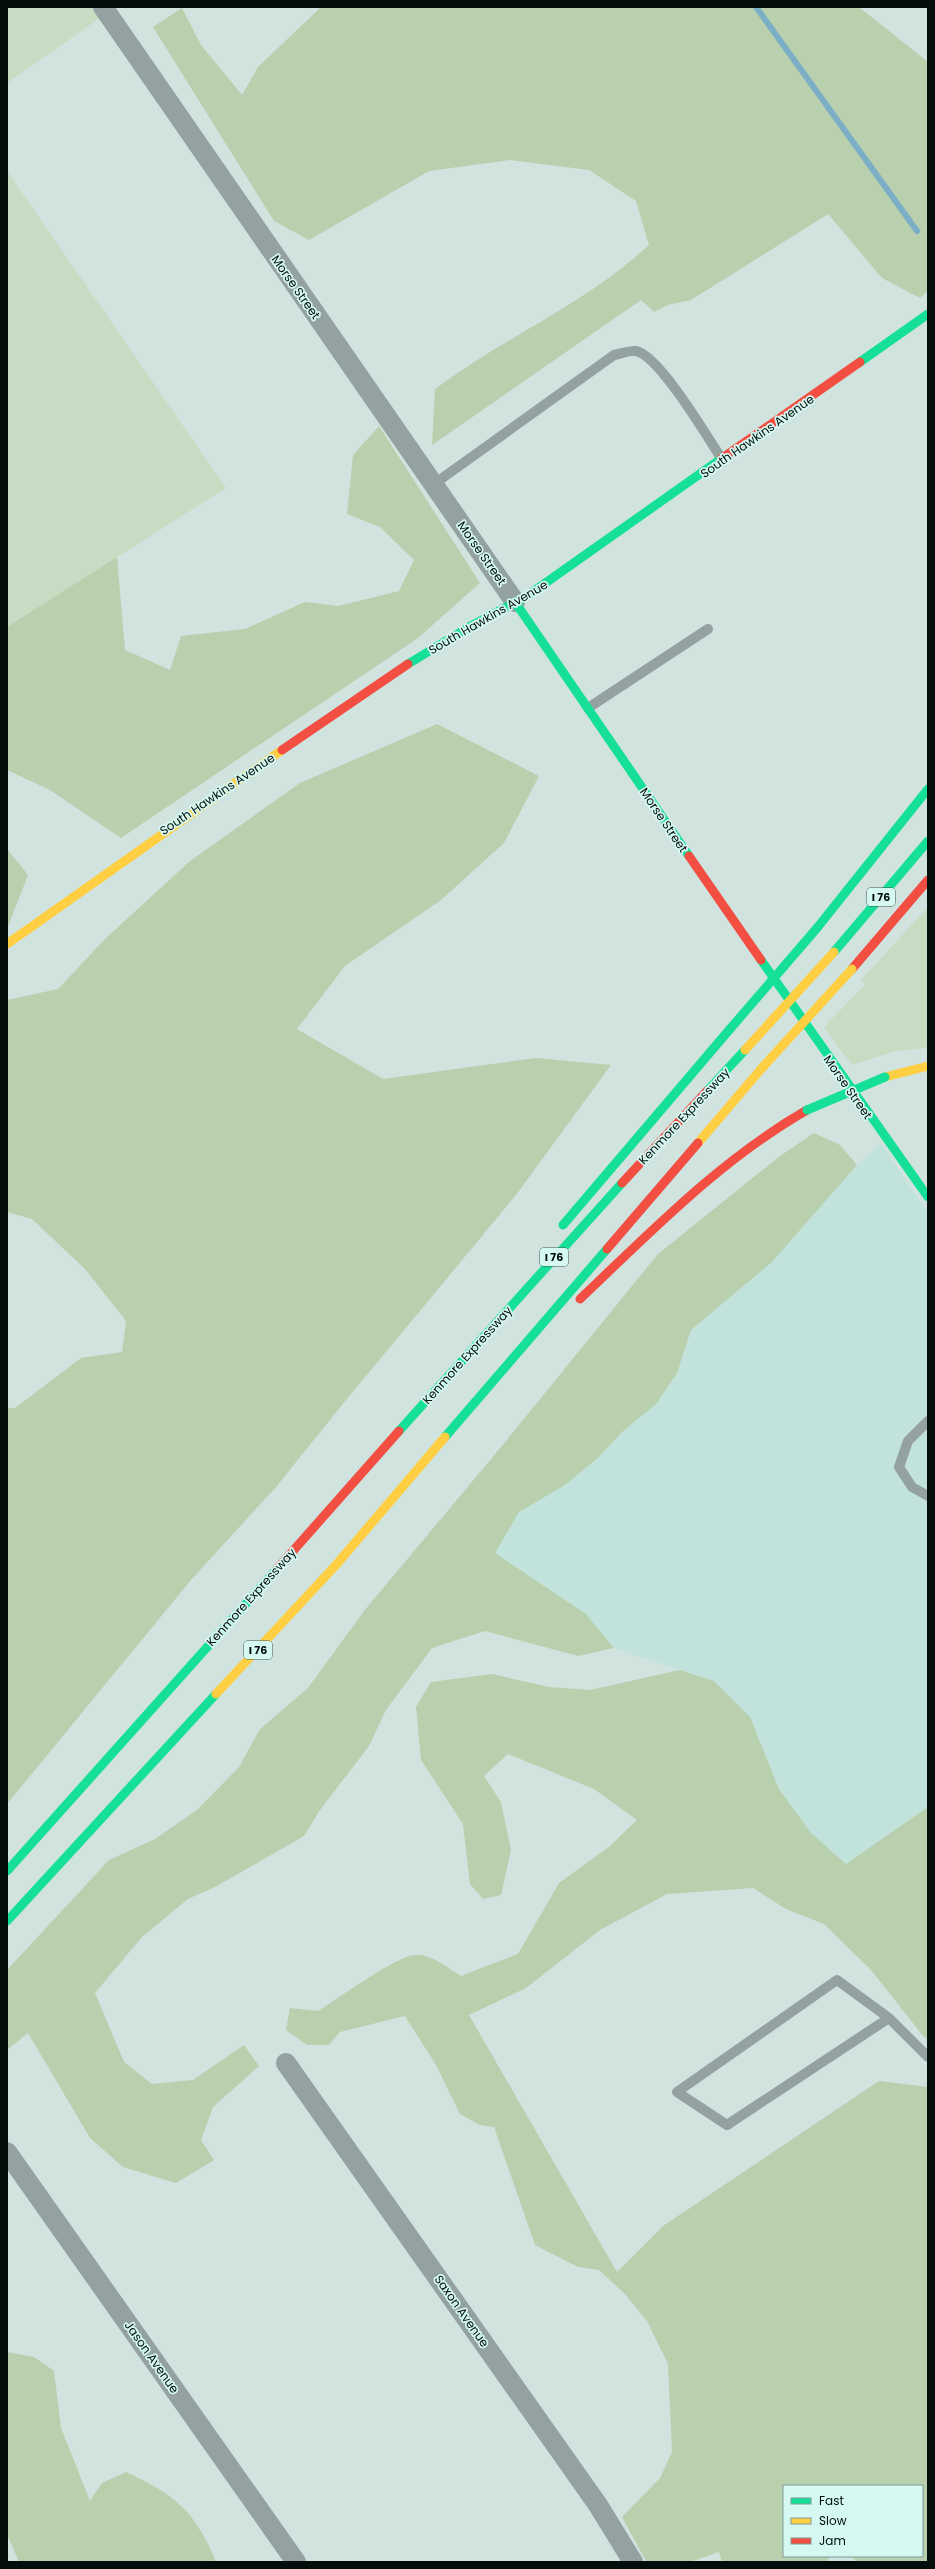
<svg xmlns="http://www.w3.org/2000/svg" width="935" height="2569" viewBox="0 0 935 2569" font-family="Poppins,sans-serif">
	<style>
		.built { fill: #c2e3dc }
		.green { fill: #c8dcc3 }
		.forest { fill: #b8d0ae }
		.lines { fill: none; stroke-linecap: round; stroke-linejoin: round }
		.stream { stroke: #7caec6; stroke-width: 6 }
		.lane { stroke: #94a1a1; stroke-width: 10 }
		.street { stroke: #94a1a1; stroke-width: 20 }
		.fast { stroke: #16e098; stroke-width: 9 }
		.slow { stroke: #ffcf43; stroke-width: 9 }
		.jam { stroke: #f24e42; stroke-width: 9 }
		.fast-bridge { stroke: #16e098; stroke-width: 9 }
		.slow-bridge { stroke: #ffcf43; stroke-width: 9 }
		.labels { text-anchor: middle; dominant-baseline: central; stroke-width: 3.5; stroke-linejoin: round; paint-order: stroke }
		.shield { fill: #d5f8f1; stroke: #425451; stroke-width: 1 }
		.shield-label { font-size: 11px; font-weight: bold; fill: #030e0c }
		.street-label { font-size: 12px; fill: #030e0c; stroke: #d5f8f1 }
	</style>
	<rect width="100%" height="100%" fill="#d0e3df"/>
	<path class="built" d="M881,1144L928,1213V1807L846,1864L811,1833L779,1789L750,1717L714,1681L614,1648L586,1614L495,1553L519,1512L565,1485L599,1457L677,1373L691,1330L772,1262L857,1165Z"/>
	<g class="green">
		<path d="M7,7H93L100,18L7,83Z"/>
		<path d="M7,171L226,488L7,627Z"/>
		<path d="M928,907V1048L896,1051L852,1065L824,1027L865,985L861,980Z"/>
	</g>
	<g class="forest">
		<path d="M321,7H859L928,62V291L920,298L882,278L828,214L691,300L668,305L654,312L641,300L432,445L435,389C504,337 586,304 649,245L636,201L589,170L510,160L429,171L309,240L274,221L153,27L182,8L201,45L242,95L258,67Z"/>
		<path d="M379,426L480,583L418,638L121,838L50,790L7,770V627L117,557L125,650L170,670L181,636L245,629L305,602L338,606L399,591L414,560L380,527L347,514L353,455Z"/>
		<path d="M437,724L539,776L504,843L441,900L345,966L297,1029L383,1079L536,1058L611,1065L516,1195L346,1400L276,1487L191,1580L7,1804V1408H15L81,1358L122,1352L126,1321L85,1269L32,1219L7,1212V1000L58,989L105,939L190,861L300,783Z"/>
		<path d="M7,849L28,875L7,929Z"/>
		<path d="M814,1133L840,1145L857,1165L772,1262L691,1330L677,1373L656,1404L622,1432L599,1457L565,1485L519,1512L495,1553L586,1614L614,1648L578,1656L485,1631L432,1648L386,1710L369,1746L320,1810L304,1836L215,1887L188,1899L142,1937L95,1993L124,2062L152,2084L193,2080L244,2045L259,2066L213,2107L201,2140L214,2160L176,2183L123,2167L90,2138L28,2033L7,2050V1970L109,1860L155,1839L197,1810L239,1767L260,1729L308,1688L364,1611L506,1441L658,1254L780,1156Z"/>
		<path d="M680,1670L714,1681L750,1717L779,1789L811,1833L846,1864L928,1807V2040L923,2036L872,1971L824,1924L786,1909L753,1888L667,1894L600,1930L526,1988L469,2015L617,2272L663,2226L879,2081L928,2087V2562H856L853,2556H922V2486H784V2556H829L828,2562H722L719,2552L690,2562L646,2561L622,2517L660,2478L672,2452L668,2364L647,2321L625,2294L599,2270L578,2267L535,2245L494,2127L480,2125L460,2114L436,2065L405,2016L340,2032L329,2045H307L286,2030L290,2008L318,2011C338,1999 393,1958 414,1955C430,1953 448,1968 461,1976L518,1954L559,1883L610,1846L637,1820L594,1789L508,1754L484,1776L501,1802L511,1850L501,1895L483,1899L470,1884L463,1824L421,1760L416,1707L431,1682L492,1674L549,1687L590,1690Z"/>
		<path d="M7,2352L34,2357L54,2371L61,2428L90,2501L102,2483L126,2472C177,2496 194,2510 216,2562H19L7,2534Z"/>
	</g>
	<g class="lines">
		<path class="stream" d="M756,7L917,231"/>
		<g class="lane">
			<path d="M434,484L614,355C620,354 630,350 636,351C659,355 708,438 723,461"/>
			<path d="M588,708L708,629"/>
			<path d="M928,1421L908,1441L899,1467L912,1487L928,1496"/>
			<path d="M889,2018L727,2125L677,2092L837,1980L889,2018L928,2057"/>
		</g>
		<g class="street">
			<path d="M103,7L515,602"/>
			<path d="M286,2063L598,2505L633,2562"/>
			<path d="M7,2152L296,2562"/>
		</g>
		<g class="fast">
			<path d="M860,362L928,314"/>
			<path d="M515,602L689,856"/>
			<path d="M408,664L469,627L527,596L721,459"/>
			<path d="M817,928L928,789"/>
			<path d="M834,952L928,841"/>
			<path d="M761,960L928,1197"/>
			<path d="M707,1091L745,1050"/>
			<path d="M563,1225L730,1029"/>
			<path d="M399,1431L622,1183"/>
			<path d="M445,1437L607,1249"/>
			<path d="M7,1871L277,1569"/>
			<path d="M7,1921L216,1694"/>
		</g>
		<g class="slow">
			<path d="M7,944L282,750"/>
			<path d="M885,1077L928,1066"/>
			<path d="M698,1143L762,1068"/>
			<path d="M216,1694L336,1565L445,1437"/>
		</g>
		<g class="jam">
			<path d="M721,459L860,362"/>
			<path d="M282,750L408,664"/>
			<path d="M689,856L761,960"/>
			<path d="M852,969L928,880"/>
			<path d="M622,1183L707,1091"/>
			<path d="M607,1249L698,1143"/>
			<path d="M580,1299C652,1231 720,1160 807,1110"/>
			<path d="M277,1569L399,1431"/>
		</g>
		<g class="fast-bridge">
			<path d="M730,1029L817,928"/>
			<path d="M807,1110L885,1077"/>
		</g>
		<g class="slow-bridge">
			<path d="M745,1050L834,952"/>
			<path d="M762,1068L852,969"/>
		</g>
	</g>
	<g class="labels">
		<g class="shield">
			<rect x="867" y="888" width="28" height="18" rx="3"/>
			<rect x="540" y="1248" width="28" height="18" rx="3"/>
			<rect x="244" y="1641" width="28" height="18" rx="3"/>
		</g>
		<g class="shield-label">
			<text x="881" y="897">I 76</text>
			<text x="554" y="1257">I 76</text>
			<text x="258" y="1650">I 76</text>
		</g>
		<g class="street-label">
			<text transform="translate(296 287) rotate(55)">Morse Street</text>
			<text transform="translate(757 436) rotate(-35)">South Hawkins Avenue</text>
			<text transform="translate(482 553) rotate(55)">Morse Street</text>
			<text transform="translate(488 617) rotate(-30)">South Hawkins Avenue</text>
			<text transform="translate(217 794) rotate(-34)">South Hawkins Avenue</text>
			<text transform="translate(664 820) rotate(56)">Morse Street</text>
			<text transform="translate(848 1087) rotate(55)">Morse Street</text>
			<text transform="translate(684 1116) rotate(-47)">Kenmore Expressway</text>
			<text transform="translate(467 1355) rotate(-48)">Kenmore Expressway</text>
			<text transform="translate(251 1597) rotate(-48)">Kenmore Expressway</text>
			<text transform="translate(462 2311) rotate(55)">Saxon Avenue</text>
			<text transform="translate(152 2357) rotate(55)">Jason Avenue</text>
		</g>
	</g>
	<rect width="935" height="2569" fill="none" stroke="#030e0c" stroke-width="16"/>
	<rect x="783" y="2485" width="140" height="72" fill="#d5f8f1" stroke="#819a95"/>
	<rect x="791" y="2498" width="20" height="6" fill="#16e098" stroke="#819a95"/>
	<text x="819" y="2505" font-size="12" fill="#030e0c">Fast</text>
	<rect x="791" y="2518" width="20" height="6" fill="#ffcf43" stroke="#819a95"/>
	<text x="819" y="2525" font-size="12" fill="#030e0c">Slow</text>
	<rect x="791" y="2538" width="20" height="6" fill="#f24e42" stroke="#819a95"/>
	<text x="819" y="2545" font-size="12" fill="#030e0c">Jam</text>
</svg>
